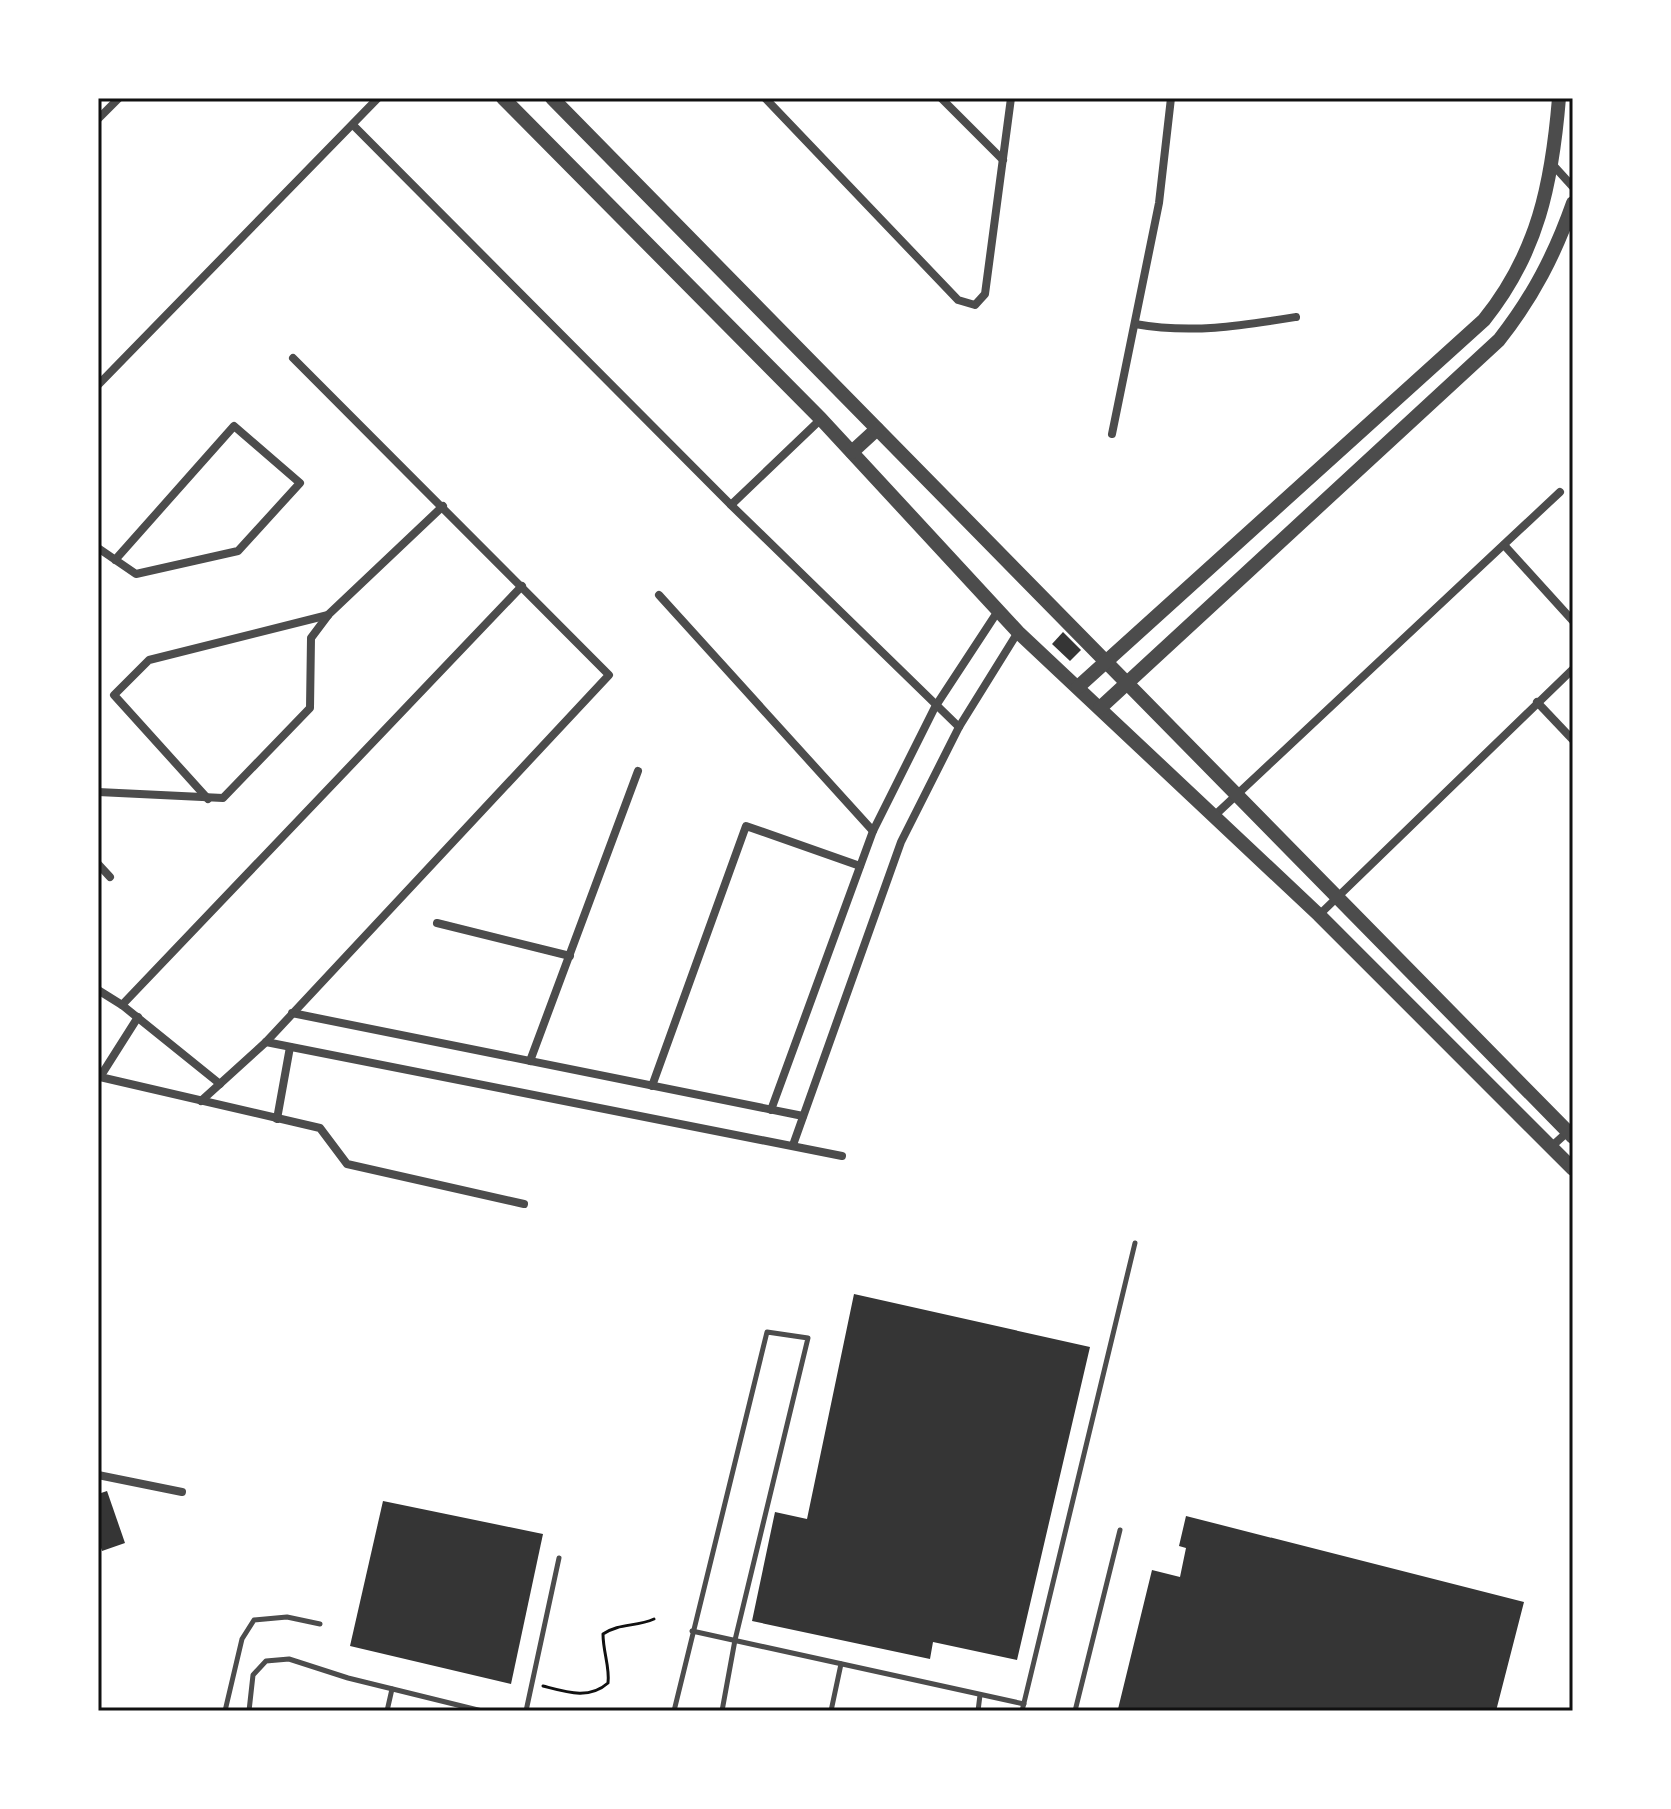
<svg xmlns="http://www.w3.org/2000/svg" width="1671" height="1809" viewBox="0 0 1671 1809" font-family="Barlow,sans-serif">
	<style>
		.building { fill: #353535 }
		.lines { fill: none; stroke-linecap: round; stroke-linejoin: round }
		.path { stroke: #111; stroke-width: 3 }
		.service { stroke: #4c4c4c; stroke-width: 5 }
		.minor { stroke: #4c4c4c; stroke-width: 8 }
		.tertiary { stroke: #4c4c4c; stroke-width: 14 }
		.neatline { fill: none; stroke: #111; stroke-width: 3 }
	</style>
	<rect width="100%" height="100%" fill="#fff"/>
	<g class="building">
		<path d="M1063,632L1081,650L1070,661L1052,644Z"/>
		<path d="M854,1294L1090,1347L1017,1660L933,1642L930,1659L752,1621L775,1512L807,1519Z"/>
		<path d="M107,1491L125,1543L102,1551L98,1539V1494Z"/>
		<path d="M383,1501L543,1534L511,1684L350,1646Z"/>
		<path d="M1186,1516L1524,1602L1496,1711L1118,1709L1152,1570L1180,1577L1186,1548L1179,1546Z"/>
	</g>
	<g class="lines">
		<path class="path" d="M543,1686C566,1692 589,1700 608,1683C610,1667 603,1652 603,1634C619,1623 636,1627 654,1619"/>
		<g class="service">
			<path d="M692,1631L1024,1704"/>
			<path d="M225,1711L242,1639L254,1620L287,1617L320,1624"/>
			<path d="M249,1711L253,1675L266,1661L289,1659L348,1678L482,1711"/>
			<path d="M387,1711L392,1689"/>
			<path d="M526,1711L559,1558"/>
			<path d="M674,1711L767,1332L808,1338L735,1640L722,1711"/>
			<path d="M831,1711L841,1664"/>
			<path d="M978,1711L980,1695"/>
			<path d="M1022,1711L1135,1243"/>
			<path d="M1075,1711L1120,1530"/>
		</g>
		<g class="minor">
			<path d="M765,98L958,300L975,305L985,294L1011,98"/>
			<path d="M941,98L1003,160"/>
			<path d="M98,119L119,98"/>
			<path d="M353,125L731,505L959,727"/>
			<path d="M1553,165L1573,187"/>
			<path d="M1135,324C1191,334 1240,326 1296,317"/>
			<path d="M98,385L378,98"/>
			<path d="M1112,434L1159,203L1171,98"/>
			<path d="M731,505L821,419"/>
			<path d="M1504,545L1573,621"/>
			<path d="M98,548L136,574L238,551L300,483L234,426L115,560"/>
			<path d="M659,595L873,831"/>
			<path d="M1537,702L1573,740"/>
			<path d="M98,792L223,798L310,708L311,638L329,614L443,506"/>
			<path d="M208,799L114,695L149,660L328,615"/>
			<path d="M1213,817L1560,492"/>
			<path d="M98,864L110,877"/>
			<path d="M1319,915L1573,669"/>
			<path d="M437,923L570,956"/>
			<path d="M98,990L122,1005L220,1084"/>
			<path d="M122,1005L522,586"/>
			<path d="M292,1013L803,1116"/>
			<path d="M138,1017L100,1077L320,1128L347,1164L524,1204"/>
			<path d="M266,1042L842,1156"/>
			<path d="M530,1061L638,771"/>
			<path d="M652,1086L746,826L860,866"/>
			<path d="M201,1101L266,1042L609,675L293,358"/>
			<path d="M771,1110L873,831L935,707L998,611"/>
			<path d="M277,1119L290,1047"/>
			<path d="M793,1145L901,842L959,727L1018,632"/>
			<path d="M1551,1147L1573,1127"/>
			<path d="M98,1475L182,1492"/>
		</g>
		<g class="tertiary">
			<path d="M503,98L821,419L1018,632L1319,915L1573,1169"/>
			<path d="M552,98L1573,1137"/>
			<path d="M852,452L877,429"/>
			<path d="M1078,687L1484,320C1538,253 1552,183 1559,98"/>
			<path d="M1100,708L1499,340C1533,297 1555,254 1573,203"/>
		</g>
	</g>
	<rect width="1671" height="1809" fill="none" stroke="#ffffff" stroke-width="200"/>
	<rect x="100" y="100" width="1471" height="1609" class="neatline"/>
</svg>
